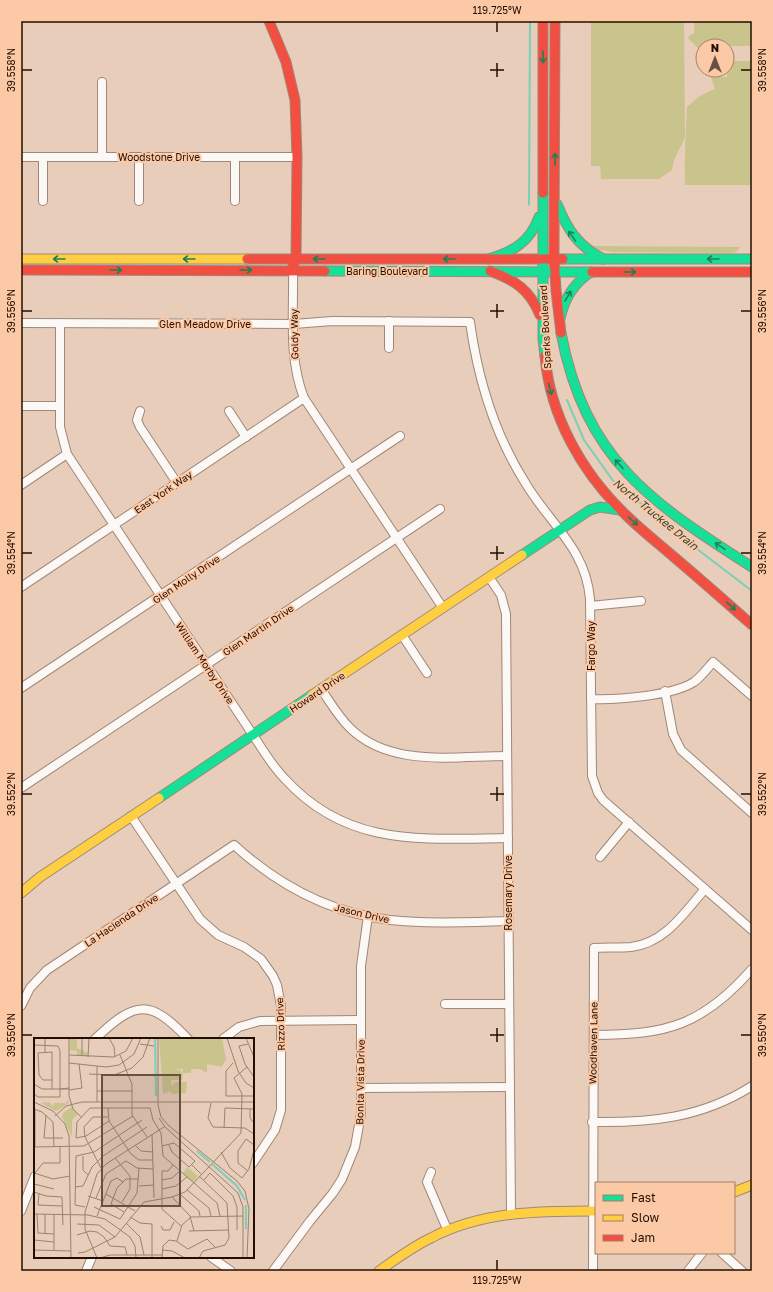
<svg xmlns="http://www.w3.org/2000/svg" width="773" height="1292" viewBox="0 0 773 1292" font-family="'Golos Text',sans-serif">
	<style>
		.green { fill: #c9c38c }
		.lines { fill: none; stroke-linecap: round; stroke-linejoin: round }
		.stream { stroke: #79d0b6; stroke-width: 2 }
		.street-casing { stroke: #9f8878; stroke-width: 10 }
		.fast-casing { stroke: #9f8878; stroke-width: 11 }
		.slow-casing { stroke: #9f8878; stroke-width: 11 }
		.jam-casing { stroke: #9f8878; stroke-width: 11 }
		.street { stroke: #fcf8f5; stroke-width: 8 }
		.fast { stroke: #16e098; stroke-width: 9 }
		.slow { stroke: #ffcf43; stroke-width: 9 }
		.jam { stroke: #f24e42; stroke-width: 9 }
		.oneway { stroke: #1c8254 }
		.ticks { fill: none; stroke: #240e00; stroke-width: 1.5 }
		.labels { text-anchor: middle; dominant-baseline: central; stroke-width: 4; stroke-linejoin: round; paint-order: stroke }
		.street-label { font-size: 10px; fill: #240e00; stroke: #fcc9a7 }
		.water-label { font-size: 11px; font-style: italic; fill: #2b4740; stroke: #fcc9a7 }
		.inset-river { fill: none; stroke: #79d0b6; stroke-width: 2 }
		.inset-road { fill: none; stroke: #9a8170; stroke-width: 1 }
		.view { fill: #695141; fill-opacity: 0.15; stroke: #695141; stroke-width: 2 }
		.inset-edge { fill: none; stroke: #240e00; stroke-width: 2 }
		.neatline { fill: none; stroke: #240e00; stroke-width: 1.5 }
		.ticks-label { font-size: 10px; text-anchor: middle; fill: #240e00 }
	</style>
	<rect width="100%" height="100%" fill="#e8cdbb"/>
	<g class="green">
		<path d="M591,21H684L685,137C681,148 673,158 672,170L659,179H601L600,166H591Z"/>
		<path d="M694,21H752V46H703L702,52L688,38L690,35L694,34Z"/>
		<path d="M727,61H752V185H685C684,159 686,133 687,107L700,96L715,89L711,77H727Z"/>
		<path d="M592,246L732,247H740L736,252L733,253L613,252L599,250Z"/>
	</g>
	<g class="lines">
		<g class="stream">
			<path d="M529,205L530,21"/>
			<path d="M567,400L584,440L614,482L684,539L752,591"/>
		</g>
		<defs>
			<g id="street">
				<path d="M21,157H297"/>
				<path d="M102,157V82"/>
				<path d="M43,201V157"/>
				<path d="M139,201V157"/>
				<path d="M235,201V157"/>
				<path d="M293,270C294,313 288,358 304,398L443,608"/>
				<path d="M389,321V348"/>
				<path d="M21,323L294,324L332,321L470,322C478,380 494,434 526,484C550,524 586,549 590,599L592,776L598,793L603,800L752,930"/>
				<path d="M60,323V427L67,454L253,735C263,750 272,766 285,779C348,848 423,839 508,838"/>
				<path d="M21,406H60"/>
				<path d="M140,411L137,420L140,427L177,483"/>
				<path d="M229,411L246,437"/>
				<path d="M21,485L67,454"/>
				<path d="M489,577L501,595L506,614L511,1213"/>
				<path d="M21,587L304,398"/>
				<path d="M590,606L641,601"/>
				<path d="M402,635L427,673"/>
				<path d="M21,688L400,436"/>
				<path d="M321,689C330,702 338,716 349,727C389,768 455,756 507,756"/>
				<path d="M665,691L673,734L681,750L752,813"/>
				<path d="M591,699C617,700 672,696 694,682C701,677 707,669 713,662L752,696"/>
				<path d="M21,788L440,509"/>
				<path d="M131,816L200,919L218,935L244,947L261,959L273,976L277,985L281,1006V1110L275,1130L253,1163"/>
				<path d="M600,857L629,822"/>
				<path d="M445,1004H509"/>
				<path d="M21,1006L30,988L47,970L234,845C278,885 330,913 390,920C429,924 469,922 509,921"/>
				<path d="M594,1035C667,1035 703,1025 752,969"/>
				<path d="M95,1039C134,1002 149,997 188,1039"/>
				<path d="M223,1039L239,1027L260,1021L360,1020"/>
				<path d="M361,1088L510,1087"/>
				<path d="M592,1122C650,1123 702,1118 752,1086"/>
				<path d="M431,1172L427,1182L447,1229"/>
				<path d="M21,1211L35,1176"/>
				<path d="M722,1253L742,1271"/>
				<path d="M211,1257L231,1271"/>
				<path d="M86,1271L92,1257"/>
				<path d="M273,1271L310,1221L333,1193L342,1179L355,1147L361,1114V966L368,916"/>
				<path d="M593,1271L594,948C606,947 619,948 631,947C665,943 684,913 705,889"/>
				<path d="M688,1271L702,1253"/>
			</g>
			<g id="fast">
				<path d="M543,193V339L545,356"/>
				<path d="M557,204C567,229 578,246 603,259"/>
				<path d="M488,259C513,252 530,242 539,217"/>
				<path d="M563,259H752"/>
				<path d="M325,271L592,272"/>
				<path d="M560,319C564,299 574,283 591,272"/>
				<path d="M561,333C585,459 650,502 752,567"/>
				<path d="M522,555L590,510L600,507L620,510"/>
				<path d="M159,798L312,695"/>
			</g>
			<g id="slow">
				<path d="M21,259H247"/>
				<path d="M312,695L522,555"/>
				<path d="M21,893L40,877L159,798"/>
				<path d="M734,1192L752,1185"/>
				<path d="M379,1271C396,1259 412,1247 431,1238C482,1211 540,1211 596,1211"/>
			</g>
			<g id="jam">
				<path d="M269,21L286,62L295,100L297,157L296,259L293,266"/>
				<path d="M543,21V193"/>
				<path d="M555,21L554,255L556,290L561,333"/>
				<path d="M247,259H563"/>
				<path d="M21,270L325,271"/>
				<path d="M490,271C515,280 530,290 540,315"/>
				<path d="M592,272H752"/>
				<path d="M545,356C550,416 582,473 626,515C641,530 658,543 674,557C700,579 726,602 752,625"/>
			</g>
		</defs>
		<use href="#street" class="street-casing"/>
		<use href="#fast" class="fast-casing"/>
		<use href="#slow" class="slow-casing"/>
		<use href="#jam" class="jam-casing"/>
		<use href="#street" class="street"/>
		<use href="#fast" class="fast"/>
		<use href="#slow" class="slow"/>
		<use href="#jam" class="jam"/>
	</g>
	<defs><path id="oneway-shaft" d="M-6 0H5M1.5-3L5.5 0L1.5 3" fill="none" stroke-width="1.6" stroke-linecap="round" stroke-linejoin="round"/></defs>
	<g class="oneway">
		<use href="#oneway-shaft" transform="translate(543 57) rotate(90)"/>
		<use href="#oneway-shaft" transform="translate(555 159) rotate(-90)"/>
		<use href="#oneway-shaft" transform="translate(572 236) rotate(-125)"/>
		<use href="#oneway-shaft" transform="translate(59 259) rotate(-180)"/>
		<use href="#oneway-shaft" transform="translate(189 259) rotate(-180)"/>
		<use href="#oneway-shaft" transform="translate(319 259) rotate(-180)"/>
		<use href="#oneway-shaft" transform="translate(449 259) rotate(-180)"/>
		<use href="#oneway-shaft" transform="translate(713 259) rotate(180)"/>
		<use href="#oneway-shaft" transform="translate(116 270)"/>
		<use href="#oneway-shaft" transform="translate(246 270)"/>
		<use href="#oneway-shaft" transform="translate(630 272)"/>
		<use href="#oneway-shaft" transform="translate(568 296) rotate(-59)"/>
		<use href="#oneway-shaft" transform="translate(550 389) rotate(76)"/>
		<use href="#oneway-shaft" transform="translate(619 464) rotate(-132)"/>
		<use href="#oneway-shaft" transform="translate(633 521) rotate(41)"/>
		<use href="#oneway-shaft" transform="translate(720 546) rotate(-146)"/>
		<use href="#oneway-shaft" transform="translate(731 606) rotate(41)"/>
	</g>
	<path class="ticks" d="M497,22V32M497,63V77M22,70H32M490,70H504M741,70H751M497,304V318M22,311H32M490,311H504M741,311H751M497,546V560M22,553H32M490,553H504M741,553H751M497,787V801M22,794H32M490,794H504M741,794H751M497,1028V1042M22,1035H32M490,1035H504M741,1035H751M497,1260V1270"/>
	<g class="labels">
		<g class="street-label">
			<text x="159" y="157">Woodstone Drive</text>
			<text x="387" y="271">Baring Boulevard</text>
			<text x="205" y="324">Glen Meadow Drive</text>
			<text transform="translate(545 327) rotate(-93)">Sparks Boulevard</text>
			<text transform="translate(294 334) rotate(-91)">Goldy Way</text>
			<text transform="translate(163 492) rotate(-34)">East York Way</text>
			<text transform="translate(186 579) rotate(-34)">Glen Molly Drive</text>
			<text transform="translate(258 630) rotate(-34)">Glen Martin Drive</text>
			<text transform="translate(591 646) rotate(-90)">Fargo Way</text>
			<text transform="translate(205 663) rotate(56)">William Morby Drive</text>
			<text transform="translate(317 692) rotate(-34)">Howard Drive</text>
			<text transform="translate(508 893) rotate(-90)">Rosemary Drive</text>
			<text transform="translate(362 913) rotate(13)">Jason Drive</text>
			<text transform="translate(121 920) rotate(-34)">La Hacienda Drive</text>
			<text transform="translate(280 1024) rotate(-92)">Rizzo Drive</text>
			<text transform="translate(593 1043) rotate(-89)">Woodhaven Lane</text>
			<text transform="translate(360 1082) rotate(-89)">Bonita Vista Drive</text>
		</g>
		<g class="water-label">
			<text transform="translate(656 514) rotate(39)">North Truckee Drain</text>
		</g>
	</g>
	<g transform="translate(34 1038)">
		<rect width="220" height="220" fill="#e8cdbb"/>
		<path d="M36,0H43V10L54,15V18L43,17V13L36,12ZM125,0H188L192,21L188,29L173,26V35L166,31H157V35H149V31H137L146,32L149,36L148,42H137V48L142,44H153L152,55L137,56V53L129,56ZM34,62L35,65L22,73L7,65L15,64L19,69L20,65H31L30,67ZM38,69L44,76L38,82V99L28,79L29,75ZM153,129L164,138L159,144L149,135Z" fill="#c9c38c"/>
		<path class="inset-river" d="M121,0L122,58M163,113L176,124M178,126L203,148L211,162M212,167V191"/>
		<path class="inset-road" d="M11,0V15M35,0V58L39,71L47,79M48,0V18M75,0L80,9L81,19M124,0V67L127,79L134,87L203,143L211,153L215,171L213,220M193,0L204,33L212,45L220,50M212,0L220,19M106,6L120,8M214,6L205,8L211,26L220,39M0,7L24,8M35,17L80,19L92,13L99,0M86,17L98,46V77L113,99M54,19L55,0M35,25L72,29L85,27L100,16L107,0M199,25L192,33V58H220M55,36L80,37L98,30L109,19L116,0M0,46L8,51H26M35,50L26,51H35M18,51V14L4,15L5,37L9,42H18M35,52L48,50L45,26M63,53H98M0,56L4,59H26V13L24,8M0,64L19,73L31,86L35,98L37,220M63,64V28M177,65L174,80L179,89L211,90L220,96M74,70L75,83L97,116L105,122H119M0,71L8,74L19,84L20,109M216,71V80L220,85M12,77L10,100H29M21,78L32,68L48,64H220M125,80L131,89L204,155L209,169V220M75,83L52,98L42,100L43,84L56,70H116L119,82L127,95L129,118L183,165L186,178M190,90L191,70L220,71M118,96L120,160M101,107L107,113L119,114M128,108L140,105L161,123L155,129L138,114L135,107M0,109L50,108L99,78M1,109V71M187,114L196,130L208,140M49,118V132L54,137M81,120L96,138V151L88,164M139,127L134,133H128V171L147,188M158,127L167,136M67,130L51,99L50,89L59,79H74M214,133L204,125V113L212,101L220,107M0,135L19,141L36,138M1,135L9,125H26V109M165,138L193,165L195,200L191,207L169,213L165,220M208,140L215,131L220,112M128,142L138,140L146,133M170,142L176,135L199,158L203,169V192M0,146L20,151M105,148L120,147M41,149L49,148L58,129L69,118L113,89M128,151L142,148L153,139M153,152L175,170L177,178M0,154L12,158L28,159L29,187M5,156L4,167L28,168M72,156L101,173M147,157L165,173L166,178M54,158L69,163M138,159L156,178L160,193M62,160L72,136L92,123L103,130L119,131M51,169L41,167L42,118L60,114L108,82M60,169L86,181L103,155L105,130M90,174L77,166L83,150L92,141H104M0,176L54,177L71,181L96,199L101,208L102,220M3,176L4,195L20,196M63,178L77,143L83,140L89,144M96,179L106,185L118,186V220M92,185L106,199L110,217M43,186L65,187L81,199M127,188L129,192H136L140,184M155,193L195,192M11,196V176M43,197L56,193L63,194L70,199L76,208L91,209L93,217M0,202L20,204M143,203L148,187L157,179L209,178M0,212L37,213M20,212V177M128,212L138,213L151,220M44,215L51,214L81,199L110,164L138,159L151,154L207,95L208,56L200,40L213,29M63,220L51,191V174L63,136L72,126L130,89M66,220L76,217H128M128,220L129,208L135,202L142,203L154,211L173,201L181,209"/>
		<path class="view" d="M68,37H146V168H68Z"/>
		<rect width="220" height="220" class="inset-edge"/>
	</g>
	<rect width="773" height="1292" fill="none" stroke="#fcc9a7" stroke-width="44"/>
	<rect x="595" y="1182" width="140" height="72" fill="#fcc9a7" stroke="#a67e64"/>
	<rect x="603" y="1195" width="20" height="6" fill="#16e098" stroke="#a67e64"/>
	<text x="631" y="1202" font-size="12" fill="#240e00">Fast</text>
	<rect x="603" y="1215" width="20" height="6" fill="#ffcf43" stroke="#a67e64"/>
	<text x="631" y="1222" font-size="12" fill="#240e00">Slow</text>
	<rect x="603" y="1235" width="20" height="6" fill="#f24e42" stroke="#a67e64"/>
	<text x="631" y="1242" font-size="12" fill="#240e00">Jam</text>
	<g transform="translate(715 58)"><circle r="19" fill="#fcc9a7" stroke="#a67e64"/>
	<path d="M0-3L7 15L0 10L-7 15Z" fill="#695141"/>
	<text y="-6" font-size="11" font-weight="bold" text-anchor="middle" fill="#240e00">N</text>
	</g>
	<rect x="22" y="22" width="729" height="1248" class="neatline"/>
	<g class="ticks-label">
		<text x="497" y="14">119.725°W</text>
		<text transform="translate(11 70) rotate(-90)" y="4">39.558°N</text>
		<text transform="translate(762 70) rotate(-90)" y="4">39.558°N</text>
		<text transform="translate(11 311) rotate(-90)" y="4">39.556°N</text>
		<text transform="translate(762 311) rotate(-90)" y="4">39.556°N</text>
		<text transform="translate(11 553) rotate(-90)" y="4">39.554°N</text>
		<text transform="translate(762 553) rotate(-90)" y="4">39.554°N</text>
		<text transform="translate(11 794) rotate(-90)" y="4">39.552°N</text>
		<text transform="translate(762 794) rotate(-90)" y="4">39.552°N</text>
		<text transform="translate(11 1035) rotate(-90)" y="4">39.550°N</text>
		<text transform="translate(762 1035) rotate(-90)" y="4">39.550°N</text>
		<text x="497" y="1284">119.725°W</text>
	</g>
</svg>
